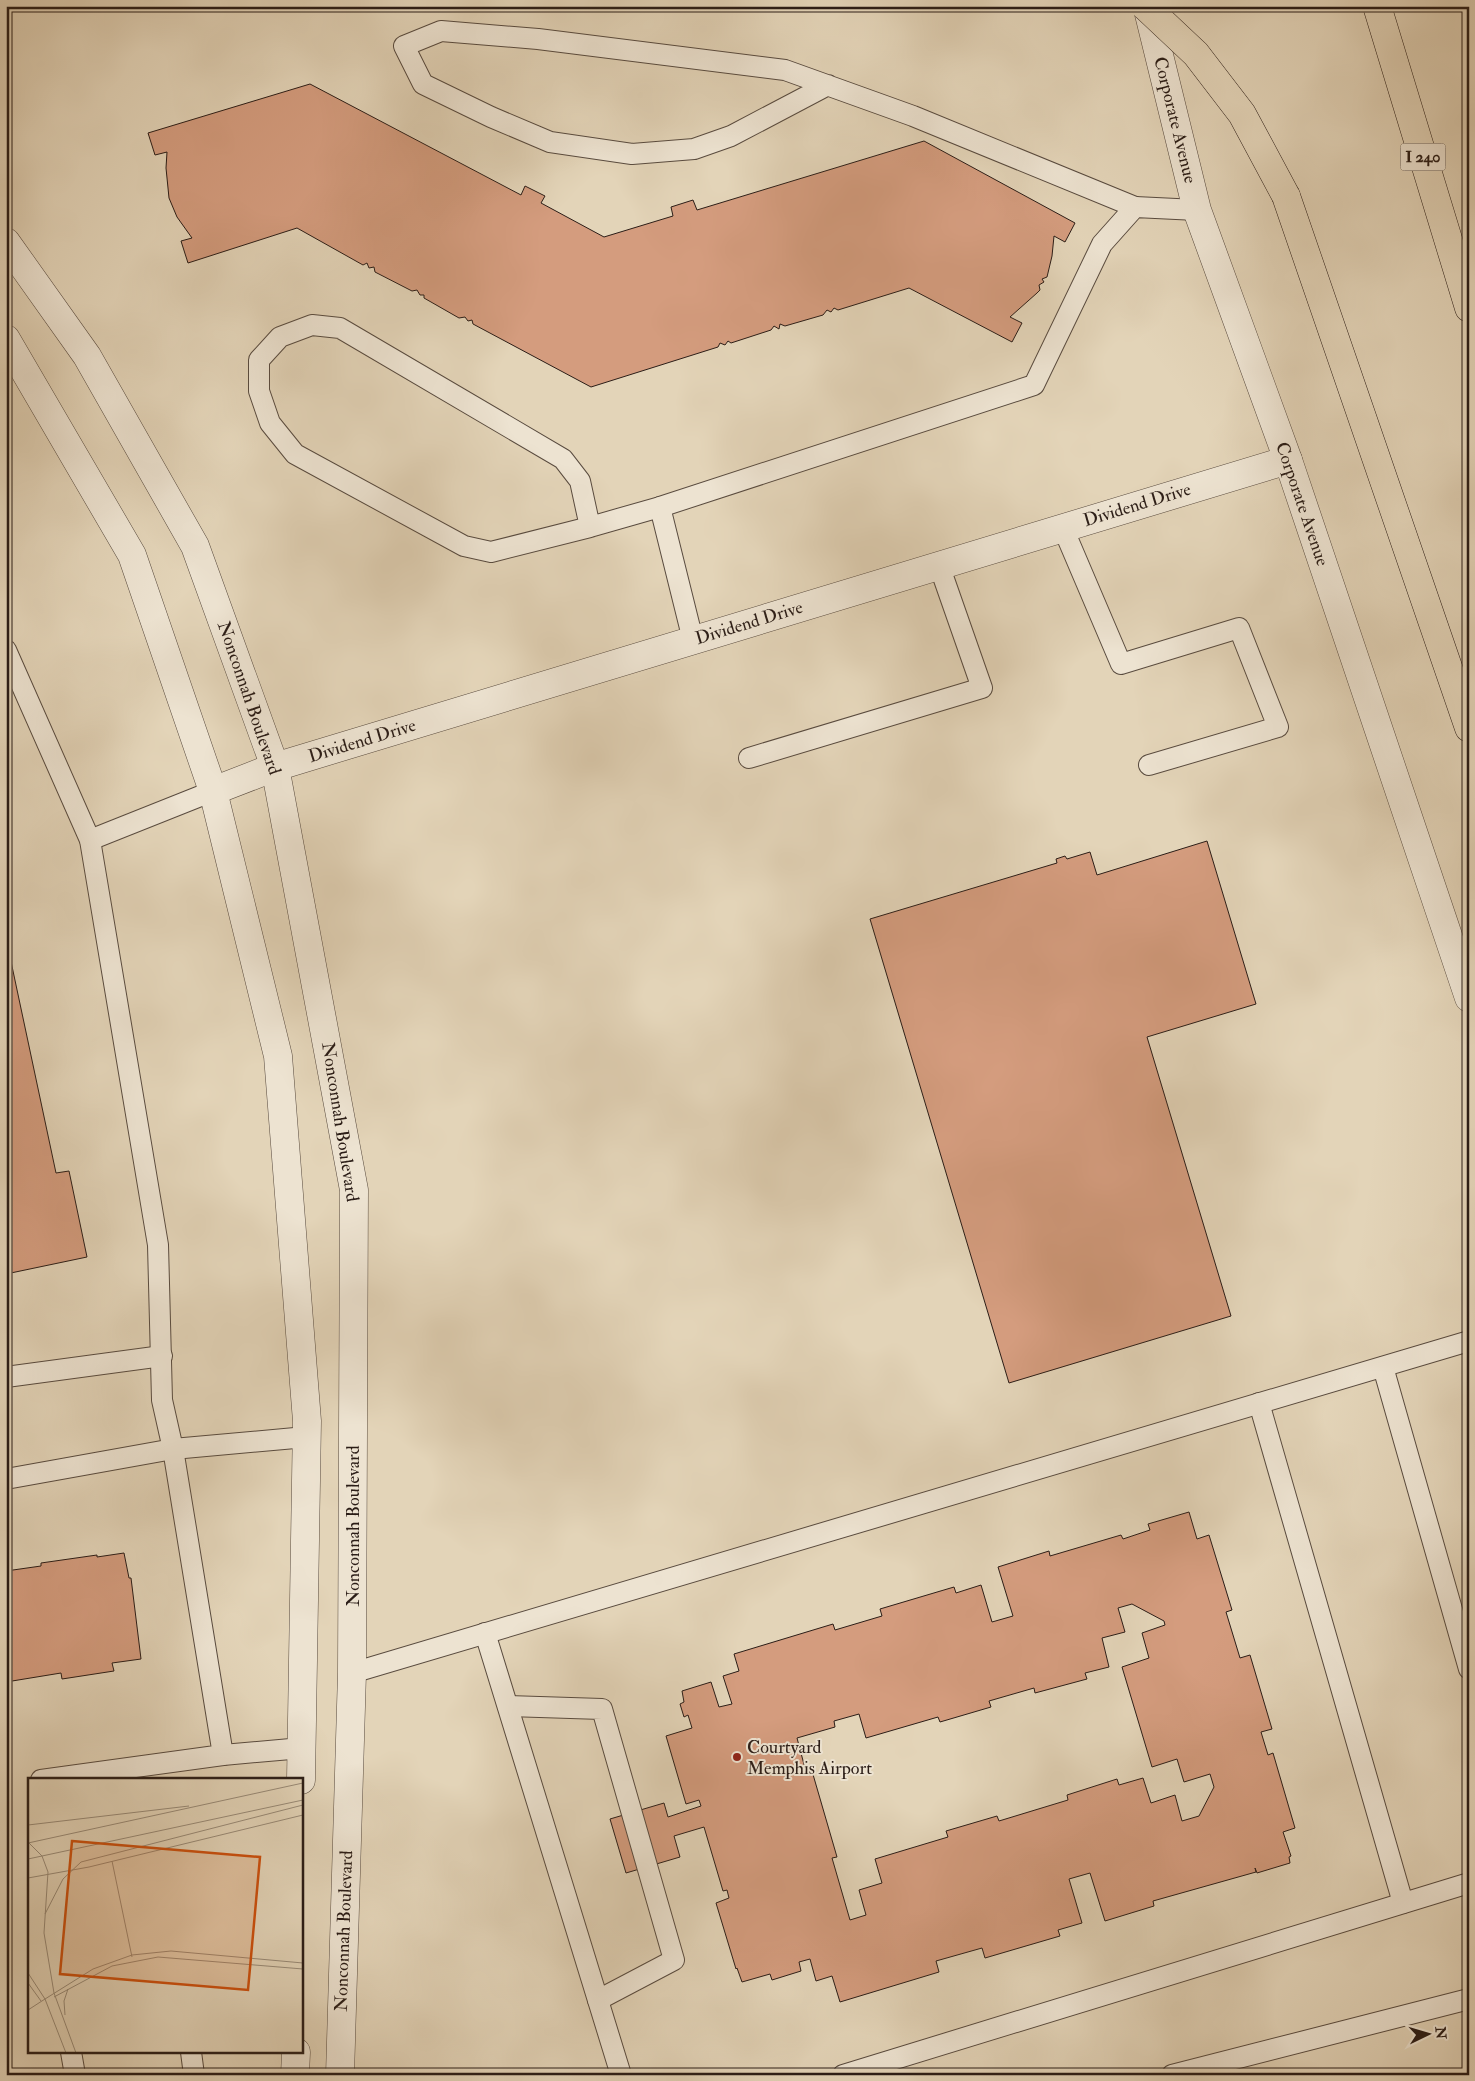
<svg xmlns="http://www.w3.org/2000/svg" width="1475" height="2081" viewBox="0 0 1475 2081" font-family="'IM FELL Double Pica',serif">
	<style>
		.building { fill: #d49c7e; stroke: #2b1d17; fill-rule: evenodd }
		.lines { fill: none; stroke-linecap: round; stroke-linejoin: round }
		.service-casing { stroke: #594b3f; stroke-width: 22 }
		.tertiary-casing { stroke: #594b3f; stroke-width: 29 }
		.motorway-casing { stroke: #2b1d17; stroke-width: 29 }
		.service { stroke: #ede3d1; stroke-width: 20 }
		.tertiary { stroke: #ede3d1; stroke-width: 28 }
		.motorway { stroke: #e3d4b8; stroke-width: 28 }
		.motorway-bridge-casing { stroke: #2b1d17; stroke-width: 29; stroke-linecap: butt }
		.motorway-bridge { stroke: #e3d4b8; stroke-width: 28 }
		.poi-dot { fill: #8f2418; stroke: #ede3d1; stroke-width: 2 }
		.labels { text-anchor: middle; dominant-baseline: central; stroke-width: 4; stroke-linejoin: round; paint-order: stroke }
		.shield { fill: #ede3d1; stroke: #65584f; stroke-width: 1 }
		.shield-label { font-size: 16px; font-weight: bold; fill: #2b1d17 }
		.street-label { font-size: 18px; fill: #2b1d17; stroke: #ede3d1 }
		.poi-label { font-size: 18px; fill: #2b1d17; stroke: #ede3d1; text-anchor: start }
		.inset-road { fill: none; stroke: #998b78; stroke-width: 1 }
		.view { fill: #cc500e; fill-opacity: 0.15; stroke: #cc500e; stroke-width: 2.5 }
		.inset-edge { fill: none; stroke: #2b1d17; stroke-width: 2.5 }
	</style>
	<rect width="100%" height="100%" fill="#e3d4b8"/>
	<filter id="stains"><feTurbulence type="fractalNoise" baseFrequency=".004" numOctaves="4"/><feColorMatrix values="0 0 0 0 .2 0 0 0 0 .09 0 0 0 0 .02 0 0 0 .5 -.17"/></filter>
	<radialGradient id="worn" r=".72"><stop offset=".6" stop-color="#630" stop-opacity="0"/><stop offset="1" stop-color="#630" stop-opacity=".3"/></radialGradient>
	<g class="building">
		<path d="M310,84L521,195L525,186L545,196L541,203L604,237L673,216L671,207L693,200L697,210L924,141L1075,223L1065,242L1054,236L1052,256L1047,277L1042,279L1044,282L1039,285L1040,290L1037,293L1010,317L1022,323L1012,342L909,288L838,310L834,308L831,312L827,310L823,315L785,326L780,324L779,329L774,326L771,330L731,343L728,341L725,345L720,343L718,347L591,387L473,324L472,320L468,321L465,317L459,318L424,298V295H420L417,290L412,291L375,272L374,267L369,268L367,263L363,265L297,228L188,263L181,241L192,238L177,217L169,198L166,168L167,152L155,155L148,133Z"/>
		<path d="M1207,841L1256,1004L1147,1037L1231,1316L1009,1383L870,919L1057,863L1056,859L1065,856L1067,859L1090,852L1097,875Z"/>
		<path d="M6,938L56,1173L69,1171L87,1257L6,1274Z"/>
		<path d="M1189,1512L1197,1539L1209,1535L1232,1610L1226,1612L1240,1658L1250,1655L1272,1729L1261,1732L1268,1755L1273,1753L1295,1828L1283,1832L1291,1856L1289,1857L1290,1863L1257,1873L1255,1868L1256,1872L1153,1901L1154,1906L1105,1921L1090,1873L1069,1879L1082,1923L1058,1930L1060,1936L985,1958L982,1948L936,1961L939,1972L840,2002L832,1976L816,1981L810,1959L799,1962L801,1971L772,1980L770,1974L742,1982L737,1968L736,1969L716,1903L729,1898L727,1890L723,1891L704,1827L674,1836L680,1857L626,1873L610,1819L664,1803L668,1817L701,1806L699,1800L686,1804L666,1736L692,1728L688,1715L684,1717L680,1704L684,1702L682,1691L711,1682L719,1707L732,1704L723,1676L739,1671L734,1654L833,1624L835,1630L882,1616L880,1609L954,1587L956,1593L981,1585L992,1622L1013,1616L998,1567L1049,1551L1050,1556L1121,1535L1123,1539L1150,1530L1148,1524ZM1132,1604L1164,1621L1165,1625L1142,1633L1149,1658L1122,1667L1152,1767L1177,1759L1184,1782L1210,1774L1214,1787L1199,1816L1182,1821L1175,1795L1151,1803L1143,1778L1119,1785L1117,1779L1067,1795L1068,1800L999,1821L997,1816L946,1831L948,1837L875,1859L882,1883L859,1890L866,1915L850,1920L832,1858L837,1857L812,1771L806,1772L797,1738L835,1727L834,1721L859,1714L866,1738L938,1717L940,1722L991,1707L989,1701L1034,1688L1035,1693L1087,1679L1085,1673L1109,1667L1102,1638L1125,1632L1118,1608Z"/>
		<path d="M124,1553L129,1578H131L141,1659L112,1663L114,1671L62,1679L61,1673L6,1682V1571L41,1566V1563L97,1555V1557Z"/>
	</g>
	<g class="lines">
		<defs>
			<g id="service">
				<path d="M828,85L731,136L694,149L632,154L550,142L491,117L423,84L404,46L441,31L538,39L785,70L913,116L1135,207"/>
				<path d="M590,527L580,481L563,459L340,328L312,325L280,337L259,360V391L270,423L295,454L464,546L491,552L590,527L660,507"/>
				<path d="M1063,528L1121,664L1239,628L1278,727L1149,765"/>
				<path d="M693,640L660,507L1034,385L1102,244L1135,207L1197,210"/>
				<path d="M6,650L90,840L158,1245L162,1400L173,1449L223,1755L41,1780"/>
				<path d="M749,758L982,688L939,565"/>
				<path d="M90,840L213,791"/>
				<path d="M1383,1367L1469,1669"/>
				<path d="M6,1377L162,1356"/>
				<path d="M1259,1403L1403,1903"/>
				<path d="M6,1479L173,1449L306,1437"/>
				<path d="M485,1633L621,2075"/>
				<path d="M352,1673L1469,1341"/>
				<path d="M508,1706L602,1709L674,1960L598,2000"/>
				<path d="M223,1755L302,1748"/>
				<path d="M71,2052L75,2075"/>
				<path d="M191,2052L194,2075"/>
				<path d="M843,2075L1469,1883"/>
				<path d="M1172,2075L1469,1999"/>
			</g>
			<g id="tertiary">
				<path d="M1147,6L1197,210L1288,460L1469,998"/>
				<path d="M6,242L87,356L195,546L275,767L354,1190L352,1673L340,2075"/>
				<path d="M6,339L132,555L213,791L278,1056L307,1421L301,1780"/>
				<path d="M213,791L275,767L1288,460"/>
				<path d="M295,2075L296,2052"/>
			</g>
			<g id="motorway">
				<path d="M1377,6L1469,308"/>
				<path d="M1286,196L1469,728"/>
			</g>
		</defs>
		<use href="#service" class="service-casing"/>
		<use href="#tertiary" class="tertiary-casing"/>
		<use href="#motorway" class="motorway-casing"/>
		<use href="#service" class="service"/>
		<use href="#tertiary" class="tertiary"/>
		<use href="#motorway" class="motorway"/>
		<defs>
			<path id="motorway-bridge" d="M1145,6L1196,54L1242,114L1286,196"/>
		</defs>
		<use href="#motorway-bridge" class="motorway-bridge-casing"/>
		<use href="#motorway-bridge" class="motorway-bridge"/>
	</g>
	<circle class="poi-dot" cx="737" cy="1757" r="5"/>
	<g class="labels">
		<rect class="shield" x="1400.5" y="143.5" width="45" height="27" rx="4"/>
		<g class="shield-label">
			<text x="1423" y="157">I 240</text>
		</g>
		<g class="street-label">
			<text transform="translate(1175 120) rotate(76)">Corporate Avenue</text>
			<text transform="translate(1302 504) rotate(71)">Corporate Avenue</text>
			<text transform="translate(1137 505) rotate(-17)">Dividend Drive</text>
			<text transform="translate(749 623) rotate(-17)">Dividend Drive</text>
			<text transform="translate(249 698) rotate(71)">Nonconnah Boulevard</text>
			<text transform="translate(362 741) rotate(-17)">Dividend Drive</text>
			<text transform="translate(340 1122) rotate(81)">Nonconnah Boulevard</text>
			<text transform="translate(353 1526) rotate(-90)">Nonconnah Boulevard</text>
			<text transform="translate(344 1931) rotate(-88)">Nonconnah Boulevard</text>
		</g>
		<g class="poi-label">
			<text x="747" y="1747">Courtyard<tspan x="747" dy="21">Memphis Airport</tspan></text>
		</g>
	</g>
	<g transform="translate(28 1778)">
		<rect width="275" height="275" fill="#e3d4b8"/>
		<path class="inset-road" d="M0,47L161,28M0,64L14,78L20,94L16,155L26,215M0,65L275,5M0,81L275,22M84,83L104,179M0,100L61,89L275,37M17,136L35,101L53,84L275,27M0,195L17,221L0,232M0,205L13,223M26,215L48,275M26,219L84,188L130,179L275,191M17,221L65,191L104,177L143,173L275,185M17,221L38,275M37,237L36,223L40,211"/>
		<path class="view" d="M44,63L232,79L220,212L32,196Z"/>
		<rect width="275" height="275" class="inset-edge"/>
	</g>
	<rect width="1475" height="2081" fill="none" stroke="#e3d4b8" stroke-width="25"/>
	<rect x="8" y="8" width="1460" height="2066" fill="none" stroke="#2b1d17" stroke-width="2.5"/>
	<rect x="12" y="12" width="1450" height="2056" fill="none" stroke="#2b1d17"/>
	<g transform="translate(1428 2034) rotate(85)" stroke="#ede3d1" stroke-width="4" paint-order="stroke">
	<path d="M0-4L9 19L0 12L-9 19Z" fill="#2b1d17"/>
	<text y="-8" font-size="14" font-weight="bold" text-anchor="middle" fill="#2b1d17">N</text>
	</g>
	<rect width="100%" height="100%" filter="url(#stains)"/>
	<rect width="100%" height="100%" fill="url(#worn)"/>
</svg>
